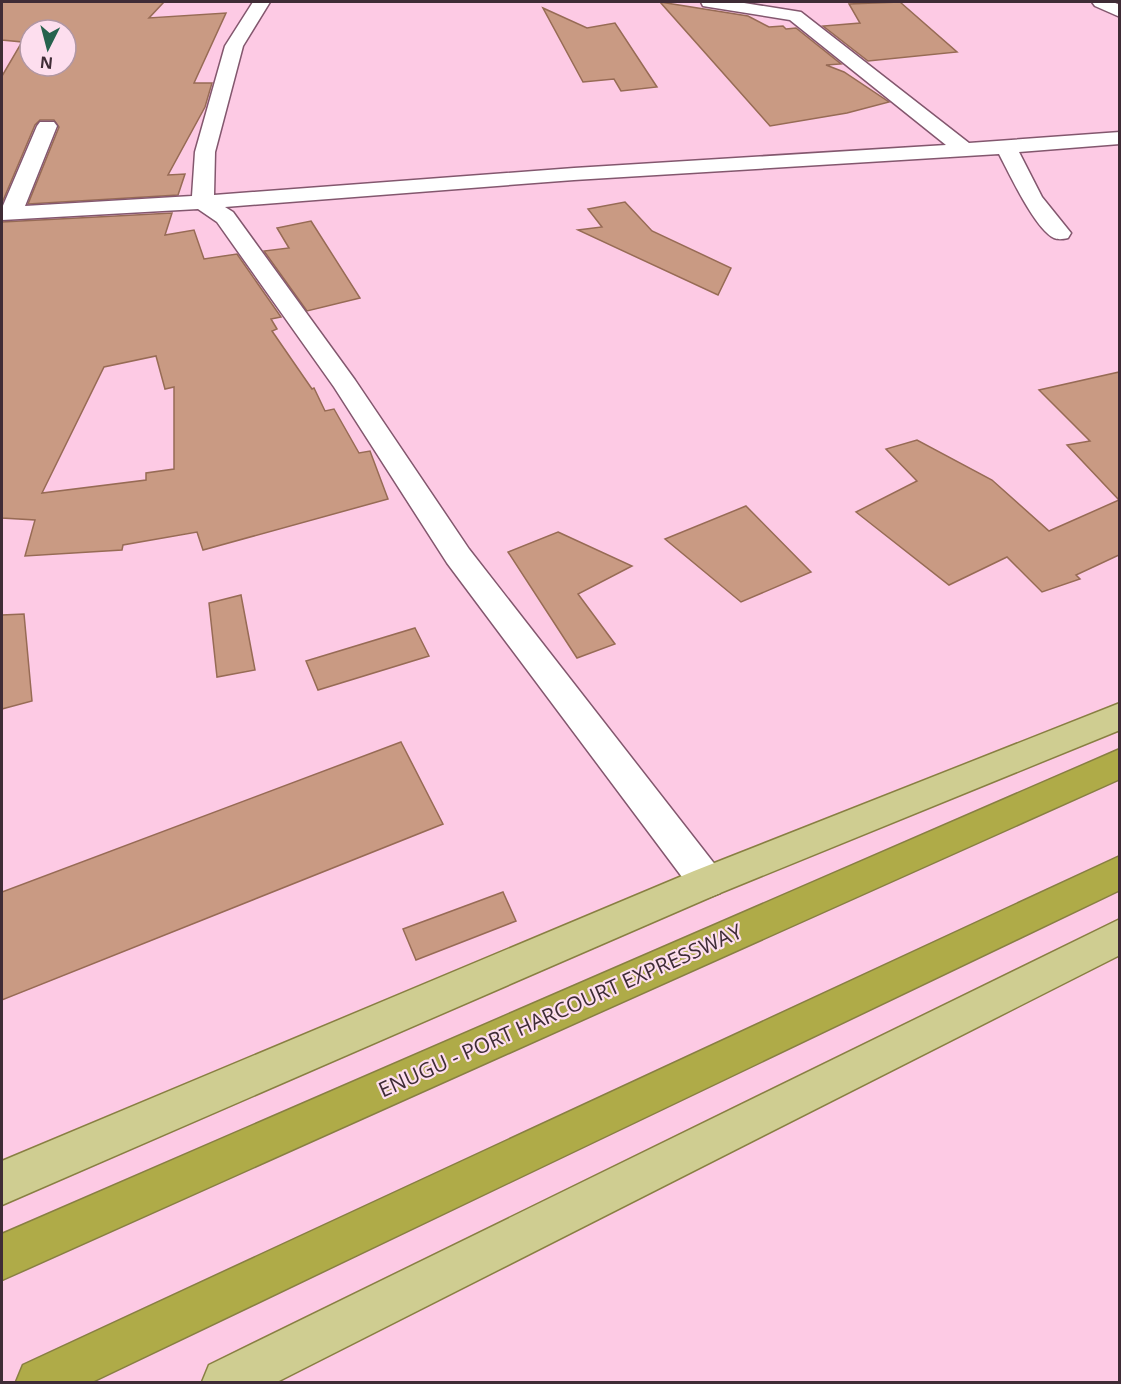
<svg xmlns="http://www.w3.org/2000/svg" width="1121" height="1384" viewBox="0 0 1121 1384" font-family="'Open Sans',sans-serif">
	<style>
		.building { fill: #c99a83; stroke: #976b55; stroke-width: 1.5; fill-rule: evenodd }
		.lines { fill: none; stroke-linecap: round; stroke-linejoin: round }
		.minor-casing { stroke: #83576e; stroke-width: 3 }
		.major-casing { stroke: #887f42; stroke-width: 3 }
		.highway-casing { stroke: #887f42; stroke-width: 3 }
		.minor { fill: #fff; fill-rule: evenodd }
		.major { fill: #cfcd91; fill-rule: evenodd }
		.highway { fill: #afab48; fill-rule: evenodd }
		.labels { text-anchor: middle; dominant-baseline: central; stroke-width: 4.5; stroke-linejoin: round; paint-order: stroke }
		.near-street-label { font-size: 21px; fill: #3f2c36; stroke: #fddeee }
	</style>
	<rect width="100%" height="100%" fill="#fdcae4"/>
	<g class="building">
		<path d="M2,2H164L149,18L226,13L194,83H212L205,107L168,175L185,174L178,195L28,204L59,127L54,120H40L35,125L2,203V76L22,42L2,40ZM30,30H66V66H30Z"/>
		<path d="M660,2L748,16L769,27L783,26L786,29L796,28L841,64L826,65L844,72L889,102L847,113L770,126Z"/>
		<path d="M900,2L957,52L868,61L823,26L860,23L849,4Z"/>
		<path d="M543,8L587,28L615,23L657,87L621,91L614,79L583,82Z"/>
		<path d="M625,202L652,231L731,268L718,295L578,230L602,227L588,209Z"/>
		<path d="M172,213L165,235L194,230L204,259L237,254L281,317L271,319L277,329L272,331L312,389L314,388L325,411L334,409L359,453L370,451L388,499L203,550L197,532L123,545L122,550L25,556L35,520L2,518V222ZM156,356L165,389L174,387V469L146,473V480L42,493L104,367Z"/>
		<path d="M311,221L360,298L307,311L264,251L289,248L277,228Z"/>
		<path d="M1119,372V555L1076,575L1080,579L1042,592L1007,557L949,585L856,512L917,481L886,449L917,440L992,480L1049,531L1119,500L1067,445L1090,441L1039,390Z"/>
		<path d="M746,506L811,572L741,602L665,539Z"/>
		<path d="M558,532L632,566L578,594L615,644L577,658L508,552Z"/>
		<path d="M241,595L255,670L217,677L209,603Z"/>
		<path d="M24,614L32,701L2,709V615Z"/>
		<path d="M415,628L429,656L318,690L306,661Z"/>
		<path d="M401,742L443,824L2,1000V892Z"/>
		<path d="M503,892L516,921L416,960L403,929Z"/>
	</g>
	<g class="lines">
		<defs>
			<g id="minor">
				<path d="M253,2H270L243,46L215,152L214,195L574,168L946,145L790,20L709,7L703,6L701,2H738L801,12L969,143L1120,132V144L1019,152L1042,197L1071,233L1068,238C1063,239 1059,240 1054,238C1035,229 1009,173 999,154L574,180L225,207L233,212L355,380L469,549L720,871L726,882L720,893L707,898L694,893L447,563L334,387L217,222L198,209L2,220V208L37,126L40,122H54L57,126L25,206L192,196L195,152L225,46Z"/>
				<path d="M1092,2H1113L1120,5V17L1095,6Z"/>
			</g>
			<g id="major">
				<path d="M1120,703V730L720,893L2,1205V1161L694,871Z"/>
				<path d="M1120,919V955L277,1382H202L209,1365Z"/>
			</g>
			<g id="highway">
				<path d="M1120,749V779L2,1280V1234Z"/>
				<path d="M1120,856V890L92,1382H16L23,1365Z"/>
			</g>
		</defs>
		<use href="#minor" class="minor-casing"/>
		<use href="#major" class="major-casing"/>
		<use href="#highway" class="highway-casing"/>
		<use href="#minor" class="minor"/>
		<use href="#major" class="major"/>
		<use href="#highway" class="highway"/>
	</g>
	<g class="labels">
		<g class="near-street-label">
			<text transform="translate(560 1010) rotate(-24)">ENUGU - PORT HARCOURT EXPRESSWAY</text>
		</g>
	</g>
	<rect width="1121" height="1384" fill="none" stroke="#3f2c36" stroke-width="6"/>
	<g transform="translate(48 48) rotate(186)"><circle r="28" fill="#fddeee" stroke="#b197a4" stroke-width="1.5"/>
	<path d="M0-4.5L10 22L0 15L-10 22Z" fill="#26624d"/>
	<text y="-9" font-size="16" font-weight="bold" text-anchor="middle" fill="#3f2c36">N</text>
	</g>
</svg>
